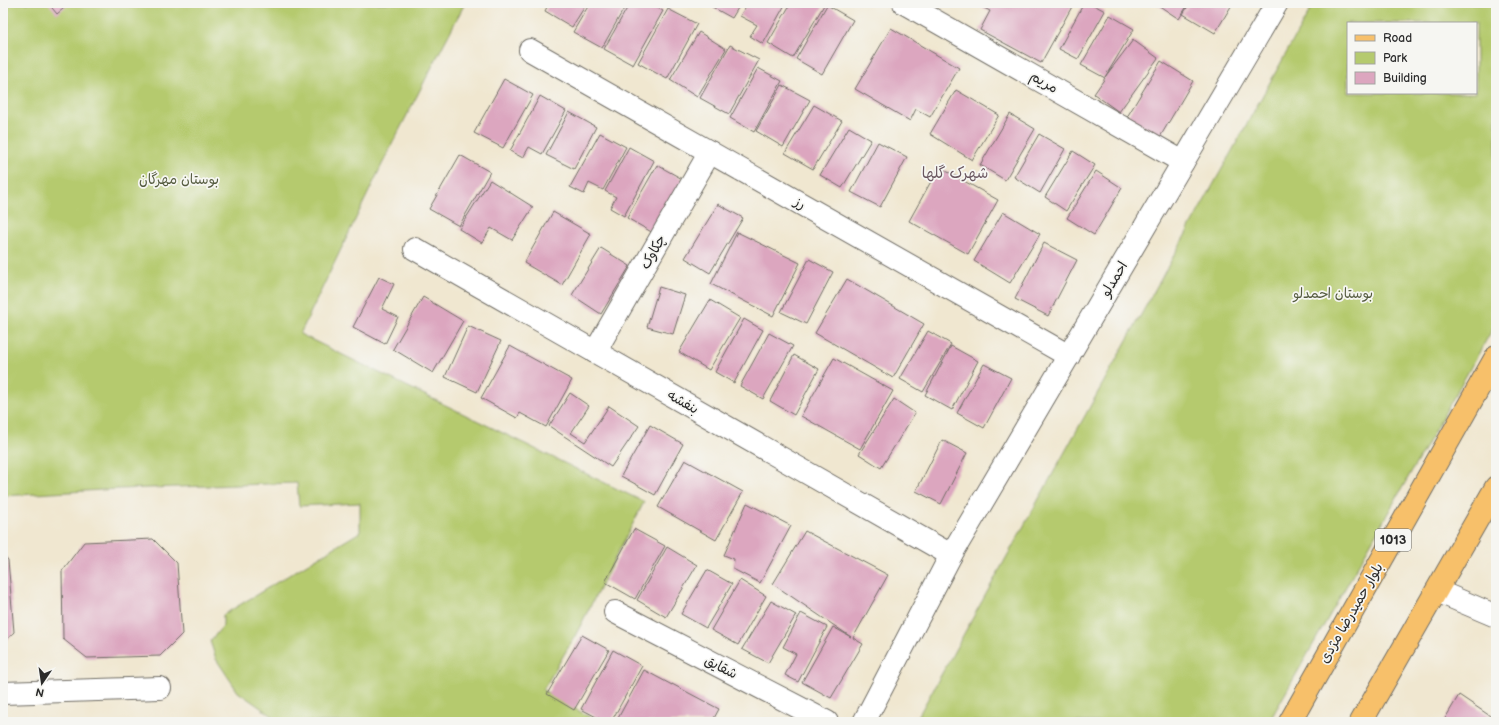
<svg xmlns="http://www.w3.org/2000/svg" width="1499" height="725" viewBox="0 0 1499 725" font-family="'Balsamiq Sans','Playpen Sans Arabic',sans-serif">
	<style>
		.green { fill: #b5ca6e; stroke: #707a4c; fill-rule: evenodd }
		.building { fill: #dca6bf }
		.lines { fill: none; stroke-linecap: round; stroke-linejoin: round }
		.minor-casing { stroke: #706d65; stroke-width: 24 }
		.major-casing { stroke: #706d65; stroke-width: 24 }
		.minor { stroke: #fff; stroke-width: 22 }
		.major { stroke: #f7c06b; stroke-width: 22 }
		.labels { text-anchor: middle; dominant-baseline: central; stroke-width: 3.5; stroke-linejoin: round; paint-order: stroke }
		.shield { fill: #f6f6f2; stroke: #686867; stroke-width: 1 }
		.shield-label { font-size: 13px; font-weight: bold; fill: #2b2b2b }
		.street-label { font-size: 14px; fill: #2b2b2b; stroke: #f6f6f2 }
		.park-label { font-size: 14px; fill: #545b3f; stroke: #f6f6f2 }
		.neighbourhood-label { font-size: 15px; fill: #69565f; stroke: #f6f6f2 }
	</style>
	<rect width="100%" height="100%" fill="#f6f6f2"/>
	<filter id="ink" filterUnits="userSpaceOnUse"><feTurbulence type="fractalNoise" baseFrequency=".025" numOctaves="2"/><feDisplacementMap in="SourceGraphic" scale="8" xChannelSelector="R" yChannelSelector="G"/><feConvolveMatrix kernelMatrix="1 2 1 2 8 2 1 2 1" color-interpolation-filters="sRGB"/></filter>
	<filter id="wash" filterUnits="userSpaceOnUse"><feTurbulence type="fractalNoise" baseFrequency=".012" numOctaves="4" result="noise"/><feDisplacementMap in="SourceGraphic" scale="16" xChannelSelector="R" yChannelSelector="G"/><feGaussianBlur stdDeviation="0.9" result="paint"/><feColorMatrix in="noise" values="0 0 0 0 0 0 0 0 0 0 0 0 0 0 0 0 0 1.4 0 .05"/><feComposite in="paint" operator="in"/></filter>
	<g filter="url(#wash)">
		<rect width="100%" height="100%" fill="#f0e7d0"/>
		<g class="green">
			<path d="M3,3H464V5L390,148L300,334L644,502L575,636L543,690L598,722H281L238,692L216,659L210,641L223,626V615L360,532V503L299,506L297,483L118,489L3,496Z"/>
			<path d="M1314,3H1496V323L1269,722H915ZM1348,23H1476V93H1348Z"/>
		</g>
		<g id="blocks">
			<g class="building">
				<path d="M48,3H70L57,14Z"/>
				<path d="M549,3H587L572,27L545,11Z"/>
				<path d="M590,3H627L602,48L573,32Z"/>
				<path d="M630,3H648L663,11L633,65L604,49Z"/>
				<path d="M705,3H741L732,18Z"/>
				<path d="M748,3H786L763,44L750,36L757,25L740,16Z"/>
				<path d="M791,3H821L824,5L793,58L768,43Z"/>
				<path d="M974,3H1074L1041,63L980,30L990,11Z"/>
				<path d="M1084,3H1090L1105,11L1078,59L1059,49Z"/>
				<path d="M1155,3H1189L1179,19Z"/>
				<path d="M1190,3H1233L1215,33L1183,14Z"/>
				<path d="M827,5L853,20L822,74L796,59Z"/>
				<path d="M668,9L697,24L667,79L638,63Z"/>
				<path d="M1110,15L1134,29L1105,77L1133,40L1158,58L1119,112L1094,94L1105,78L1081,65Z"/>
				<path d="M891,28L959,68L930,117L916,109L910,121L855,89Z"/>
				<path d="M699,32L726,49L697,97L670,80Z"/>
				<path d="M730,45L759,60L729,114L700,98Z"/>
				<path d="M1161,61L1193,81L1160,137L1127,117Z"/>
				<path d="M758,68L782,81L754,132L730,118Z"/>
				<path d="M504,79L533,95L503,148L474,133Z"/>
				<path d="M782,85L810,100L783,147L756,131Z"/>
				<path d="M956,90L999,115L972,160L930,134Z"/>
				<path d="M540,96L566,111L542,154L529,147L523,158L510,151Z"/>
				<path d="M814,105L842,121L813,169L785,153Z"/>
				<path d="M569,112L596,127L574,169L546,155Z"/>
				<path d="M1010,114L1035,129L1005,180L980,165Z"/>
				<path d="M849,127L871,140L842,188L820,175Z"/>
				<path d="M600,133L626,147L603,190L589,183L584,194L570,187Z"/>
				<path d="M1039,134L1065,149L1040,193L1014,177Z"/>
				<path d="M878,142L907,157L880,207L851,192Z"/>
				<path d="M629,147L654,161L624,216L610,208L616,197L605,191Z"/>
				<path d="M1073,151L1095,165L1066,211L1045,197Z"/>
				<path d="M460,155L490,172L459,226L429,209Z"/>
				<path d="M657,165L686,181L655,234L627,218Z"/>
				<path d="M939,167L998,200L968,254L909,221Z"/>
				<path d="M1096,171L1122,188L1094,235L1067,218Z"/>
				<path d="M490,180L533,207L512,240L491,228L482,243L459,229Z"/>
				<path d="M718,204L743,218L710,273L685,258Z"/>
				<path d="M553,212L591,234L562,285L524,263Z"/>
				<path d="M1003,212L1040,234L1010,283L974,261Z"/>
				<path d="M737,232L800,263L773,316L711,284Z"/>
				<path d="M1044,243L1077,260L1048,316L1015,299Z"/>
				<path d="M601,248L630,266L601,314L572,295Z"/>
				<path d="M809,259L833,272L806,324L781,312Z"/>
				<path d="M379,277L394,284L382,309L398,317L385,344L353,327Z"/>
				<path d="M847,279L924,324L893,378L815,333Z"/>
				<path d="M659,287L685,295L673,334L647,327Z"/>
				<path d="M423,297L463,321L433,373L393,349Z"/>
				<path d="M710,300L740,318L709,370L679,352Z"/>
				<path d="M744,319L763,330L734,383L715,372Z"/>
				<path d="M468,326L501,341L477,392L445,377Z"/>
				<path d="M928,331L951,344L923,392L900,379Z"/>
				<path d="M769,333L793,346L763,399L740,386Z"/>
				<path d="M510,346L572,380L546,427L520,413L517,418L481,398Z"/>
				<path d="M951,346L978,361L952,410L925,395Z"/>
				<path d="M794,355L819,369L794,415L770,401Z"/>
				<path d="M834,358L893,391L860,449L801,416Z"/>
				<path d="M984,364L1011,378L984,428L957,413Z"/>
				<path d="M570,393L589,406L571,433L585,442L609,406L639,426L611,467L549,426Z"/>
				<path d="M894,399L915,413L881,468L859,454Z"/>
				<path d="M650,425L683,444L655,495L621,476Z"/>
				<path d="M942,440L967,453L941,504L916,491Z"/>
				<path d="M685,460L743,492L716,540L658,507Z"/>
				<path d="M747,503L791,526L760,583L733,569L734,559L724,555Z"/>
				<path d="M634,529L665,546L635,599L605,582Z"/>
				<path d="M805,531L888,575L853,638L863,644L831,698L802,682L833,627L851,637L773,584Z"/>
				<path d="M153,539L177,563L182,634L160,656L87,658L63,639L62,571L84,542Z"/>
				<path d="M667,547L697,565L666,617L637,600Z"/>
				<path d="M3,554L8,560L14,632L3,644Z"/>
				<path d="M707,570L732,584L706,628L681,614Z"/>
				<path d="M740,580L766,596L738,645L711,630Z"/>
				<path d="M771,601L796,615L768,663L742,649Z"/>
				<path d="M801,613L827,627L798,682L785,675L796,654L783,647Z"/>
				<path d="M582,635L609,650L574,710L547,694Z"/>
				<path d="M613,650L642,666L611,722H606L581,709Z"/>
				<path d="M644,670L672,685V684L719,709L712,722H616Z"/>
				<path d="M1459,695L1496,720V722H1443Z"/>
			</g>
		</g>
	</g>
	<g filter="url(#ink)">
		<use href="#blocks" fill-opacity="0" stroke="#706d65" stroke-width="1"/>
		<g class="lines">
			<defs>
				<g id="minor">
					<path d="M904,3L1183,162"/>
					<path d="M530,50L1069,356"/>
					<path d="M415,249L951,555"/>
					<path d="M595,352L710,152"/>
					<path d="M1437,591L1496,616"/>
					<path d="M615,612L827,722"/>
					<path d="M3,693L160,688"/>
					<path d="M864,722L951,555L1277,3"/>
				</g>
				<g id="major">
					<path d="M1290,722L1496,357"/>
					<path d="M1361,722L1496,487"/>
				</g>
			</defs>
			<use href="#minor" class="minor-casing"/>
			<use href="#major" class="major-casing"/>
			<use href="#minor" class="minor"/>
			<use href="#major" class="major"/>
		</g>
	</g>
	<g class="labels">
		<rect class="shield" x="1375" y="529" width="36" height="22" rx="3"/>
		<g class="shield-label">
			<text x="1393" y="540">1013</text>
		</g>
		<g class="street-label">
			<text transform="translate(1044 82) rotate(30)">مریم</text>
			<text transform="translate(800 203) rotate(30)">رز</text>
			<text transform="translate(653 252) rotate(-60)">چکاوک</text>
			<text transform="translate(1114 279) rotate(-59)">احمدلو</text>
			<text transform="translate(683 402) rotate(30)">بنفشه</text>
			<text transform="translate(1351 613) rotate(-60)">بلوار حمیدرضا مژدی</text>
			<text transform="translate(721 667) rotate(27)">شقایق</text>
		</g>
		<g class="park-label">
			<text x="179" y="179">بوستان مهرگان</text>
			<text x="1333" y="293">بوستان احمدلو</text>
		</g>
		<g class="neighbourhood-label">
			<text x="955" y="173">شهرک گلها</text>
		</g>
	</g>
	<rect width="1499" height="725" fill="none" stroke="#f6f6f2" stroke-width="16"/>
	<rect x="1347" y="22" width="130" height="72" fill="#f6f6f2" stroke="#a5a5a2"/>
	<rect x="1355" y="35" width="20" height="6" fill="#f7c06b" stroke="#a5a5a2"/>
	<text x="1383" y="42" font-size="12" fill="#2b2b2b">Road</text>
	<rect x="1355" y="52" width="20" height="12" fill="#b5ca6e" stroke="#a5a5a2"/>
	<text x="1383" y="62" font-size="12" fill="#2b2b2b">Park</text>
	<rect x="1355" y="72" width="20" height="12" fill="#dca6bf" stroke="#a5a5a2"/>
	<text x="1383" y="82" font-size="12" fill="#2b2b2b">Building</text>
	<g transform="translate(42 683) rotate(193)" stroke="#f6f6f2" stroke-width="3" paint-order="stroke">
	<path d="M0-3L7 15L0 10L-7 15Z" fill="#2b2b2b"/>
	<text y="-6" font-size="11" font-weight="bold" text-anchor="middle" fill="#2b2b2b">N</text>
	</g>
</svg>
